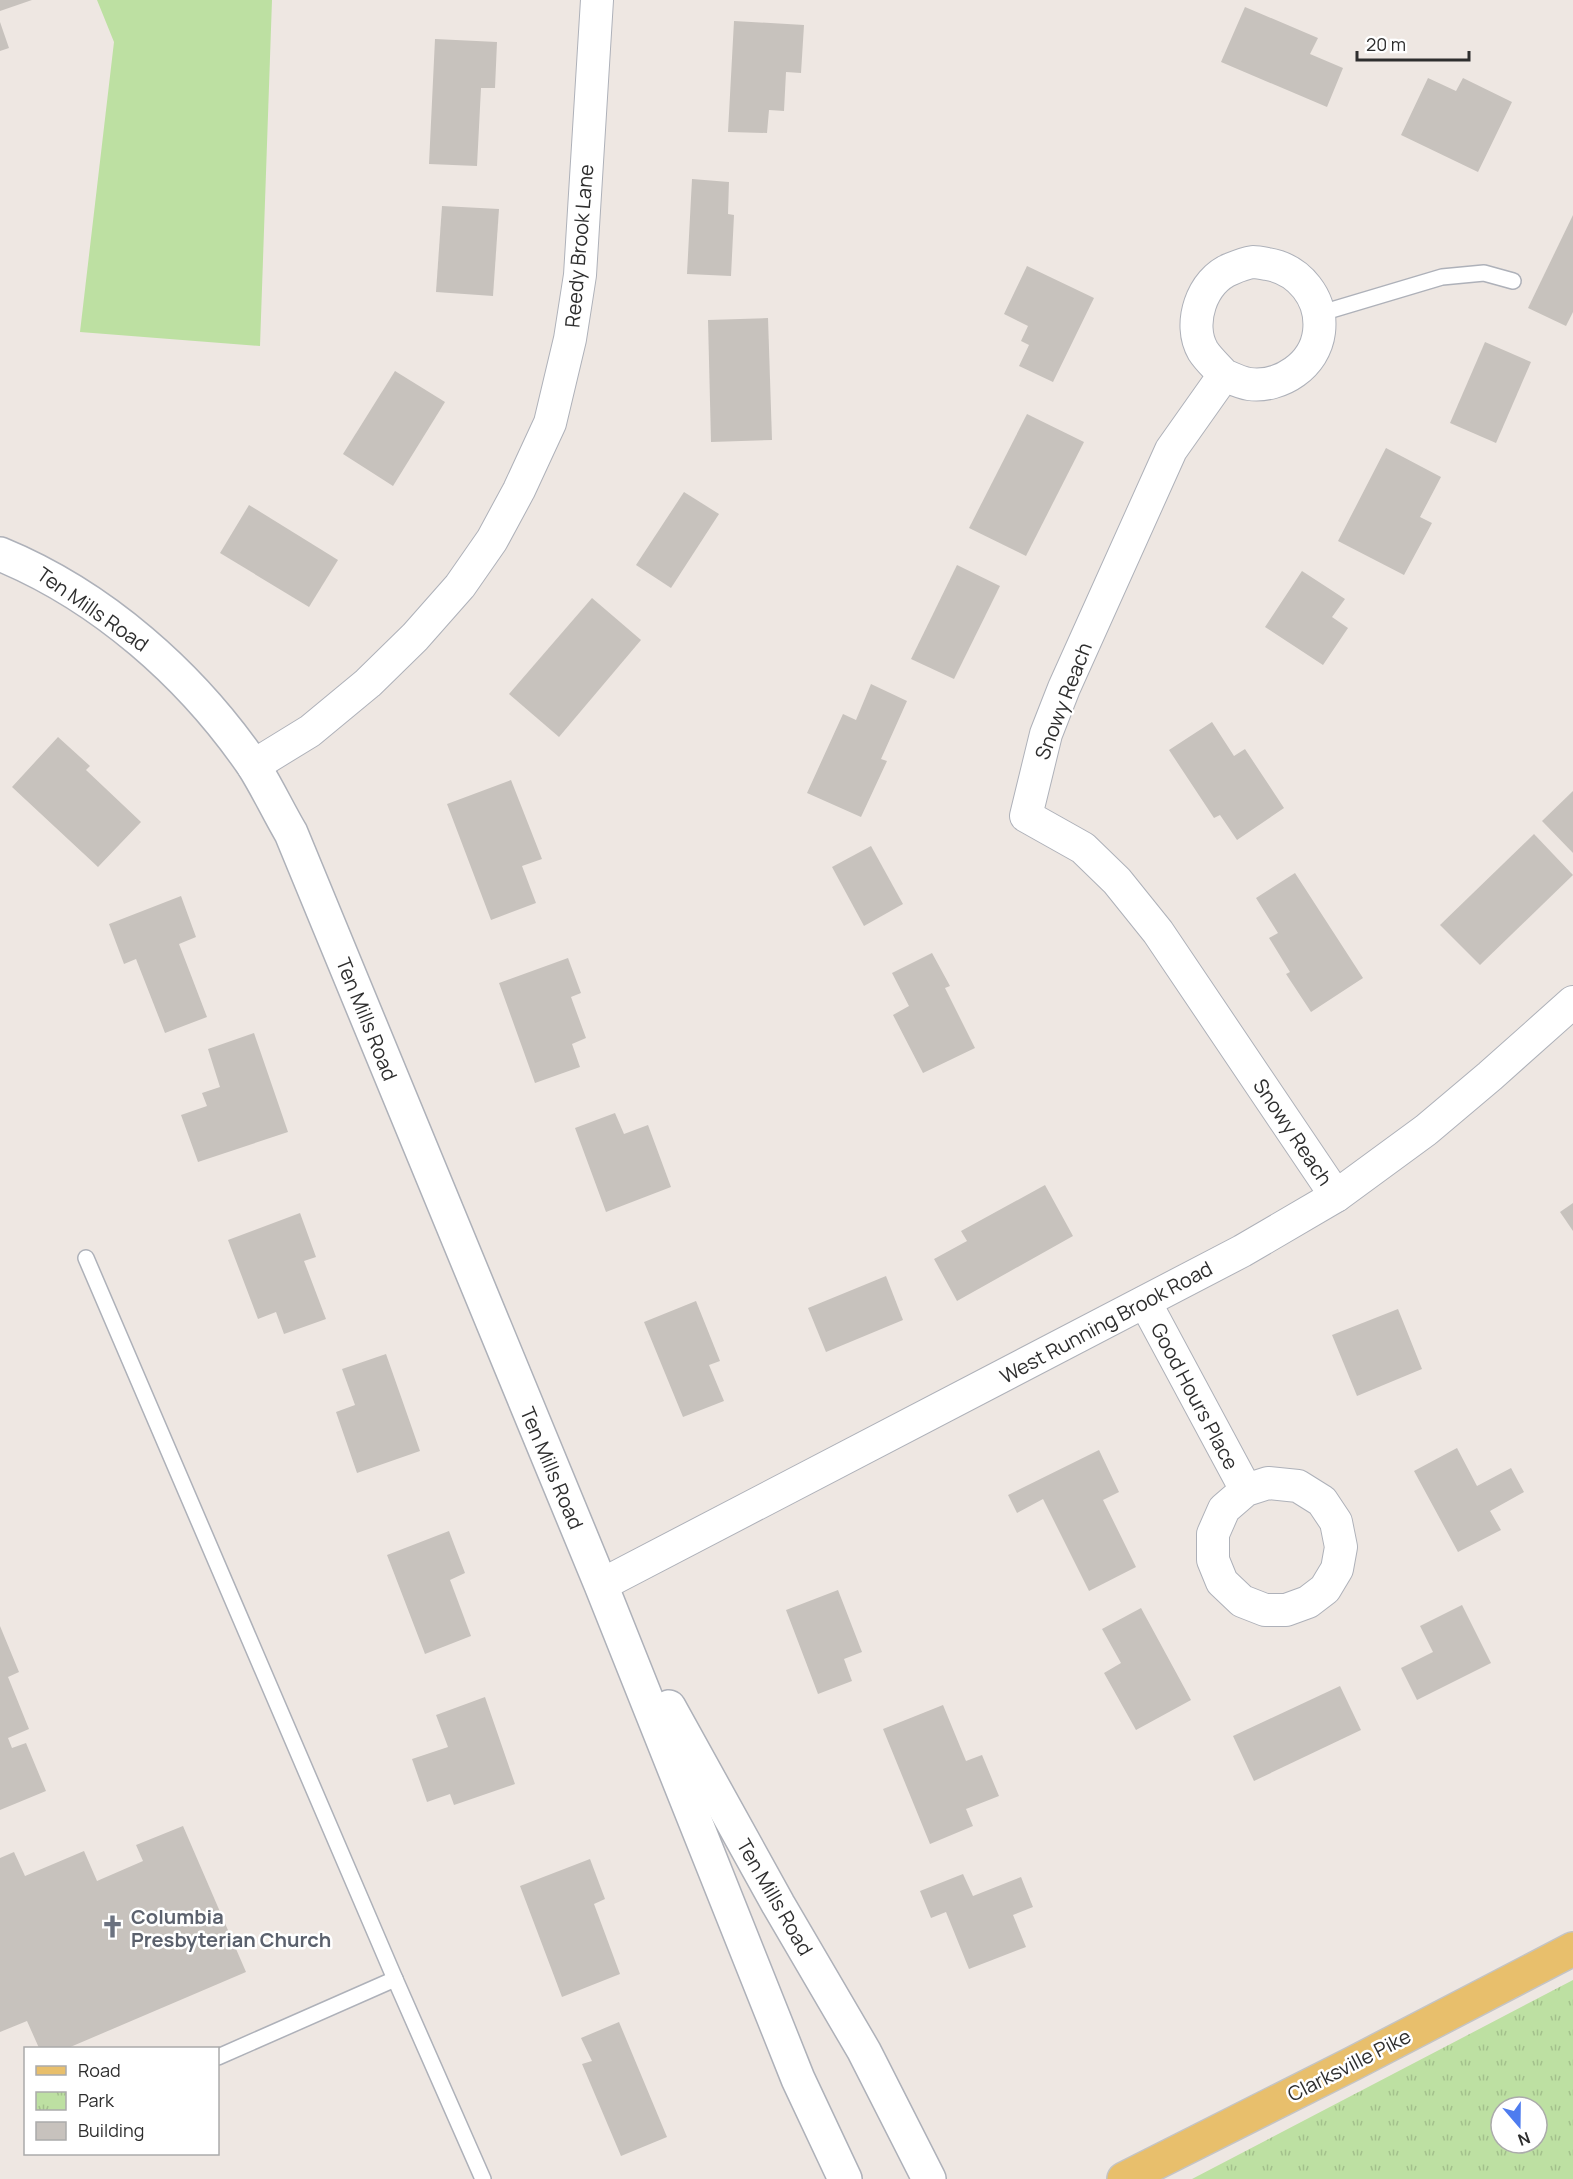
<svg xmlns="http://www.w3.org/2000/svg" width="1573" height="2179" viewBox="0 0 1573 2179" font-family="Manrope,sans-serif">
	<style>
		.grass { fill: #bde0a2 }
		.park { fill: url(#park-tufts); fill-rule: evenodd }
		.building { fill: #c7c2bd }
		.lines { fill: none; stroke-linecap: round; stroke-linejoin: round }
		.lane-casing { stroke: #aeb1b9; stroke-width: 18 }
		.street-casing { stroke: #aeb1b9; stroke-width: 34 }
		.secondary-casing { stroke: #aeb1b9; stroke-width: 36 }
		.primary-casing { stroke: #c4c4c4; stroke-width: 36 }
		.lane { stroke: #fff; stroke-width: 15 }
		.street { stroke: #fff; stroke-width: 32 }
		.secondary { stroke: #fff; stroke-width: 33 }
		.primary { stroke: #e8bf6c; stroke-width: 33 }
		.labels { text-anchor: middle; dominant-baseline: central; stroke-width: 5; stroke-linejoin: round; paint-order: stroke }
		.street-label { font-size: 20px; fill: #2e2e2e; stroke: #fff }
		.worship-label { font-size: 20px; font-weight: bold; fill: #5b616d; stroke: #fff; text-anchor: start }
	</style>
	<defs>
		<pattern id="park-tufts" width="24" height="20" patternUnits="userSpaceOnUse" patternTransform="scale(1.5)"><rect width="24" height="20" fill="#bde0a2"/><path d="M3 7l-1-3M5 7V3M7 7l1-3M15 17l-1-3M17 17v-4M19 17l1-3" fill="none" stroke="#a3c08c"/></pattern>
	</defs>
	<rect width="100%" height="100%" fill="#eee7e2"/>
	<path class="grass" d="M97,0H272L260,346L80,332L114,42Z"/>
	<path class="park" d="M1573,1980V2179H1192ZM1501,2107H1537V2143H1501Z"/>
	<g class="building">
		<path d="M0,0H32L0,11Z"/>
		<path d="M1245,7L1318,38L1310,54L1343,68L1327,107L1221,62Z"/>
		<path d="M734,21L804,25L801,73L786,72L784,111L769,110L767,133L728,132Z"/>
		<path d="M0,22L9,48L0,51Z"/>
		<path d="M435,39L497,42L495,88H481L477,166L429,164Z"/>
		<path d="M1428,78L1456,91L1463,78L1512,102L1478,172L1401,135Z"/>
		<path d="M692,179L729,182L728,214L734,215L731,276L687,274Z"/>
		<path d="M442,206L499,209L493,296L436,292Z"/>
		<path d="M1573,215V312L1566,326L1528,308Z"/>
		<path d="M1027,266L1094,298L1053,382L1019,366L1029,345L1021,341L1028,326L1004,314Z"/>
		<path d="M768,318L772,440L711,442L708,320Z"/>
		<path d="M1485,342L1531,362L1496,443L1450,423Z"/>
		<path d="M395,371L445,402L393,486L343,454Z"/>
		<path d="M1027,414L1084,442L1026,556L969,528Z"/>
		<path d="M1386,448L1441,477L1420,517L1432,523L1404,575L1338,541Z"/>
		<path d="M684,492L719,514L671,588L636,565Z"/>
		<path d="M249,505L338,560L309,607L220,553Z"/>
		<path d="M957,565L1000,586L954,679L911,659Z"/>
		<path d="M1302,571L1345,599L1332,617L1348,628L1323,665L1265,627Z"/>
		<path d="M592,598L641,640L559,737L509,694Z"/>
		<path d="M871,684L907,701L881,759L887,761L861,817L807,793L843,714L856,720Z"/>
		<path d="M1212,722L1234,756L1245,749L1284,808L1237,840L1220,815L1214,818L1169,750Z"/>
		<path d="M58,737L90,766L86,770L141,822L98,867L12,787Z"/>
		<path d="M511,780L542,859L522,866L536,903L491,920L447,804Z"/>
		<path d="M1573,791V853L1542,821Z"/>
		<path d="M1534,834L1573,875L1480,965L1440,925Z"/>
		<path d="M871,846L903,904L864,926L832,867Z"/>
		<path d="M1295,873L1363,978L1311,1012L1286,974L1290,972L1269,938L1278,933L1256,898Z"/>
		<path d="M181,896L196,937L179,944L207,1017L165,1033L136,959L124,964L109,924Z"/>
		<path d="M932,953L950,986L945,988L975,1048L923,1073L893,1015L909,1006L892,973Z"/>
		<path d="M568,958L581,993L571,997L586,1038L572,1044L580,1067L535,1083L499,983Z"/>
		<path d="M254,1033L288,1132L198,1162L181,1115L207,1106L202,1093L220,1087L208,1049Z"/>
		<path d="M615,1113L624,1134L648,1125L671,1187L606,1212L575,1128Z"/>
		<path d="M1045,1185L1073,1236L957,1301L934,1259L967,1241L961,1231Z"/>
		<path d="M1573,1203V1231L1560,1212Z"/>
		<path d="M300,1213L316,1257L304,1261L326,1319L284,1334L276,1312L258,1319L228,1240Z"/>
		<path d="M886,1276L903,1320L826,1352L808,1308Z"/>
		<path d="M696,1301L720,1361L709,1365L724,1401L683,1417L644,1322Z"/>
		<path d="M1398,1309L1422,1369L1357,1396L1332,1335Z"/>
		<path d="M386,1354L420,1451L357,1473L336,1412L355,1405L342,1369Z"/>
		<path d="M1457,1448L1477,1486L1511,1468L1524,1492L1490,1511L1501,1530L1458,1552L1414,1471Z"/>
		<path d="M1099,1450L1119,1492L1103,1500L1136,1567L1089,1591L1043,1499L1017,1513L1008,1495Z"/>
		<path d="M449,1531L465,1573L450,1580L471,1636L425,1654L387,1555Z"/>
		<path d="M838,1590L862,1652L844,1659L852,1681L818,1694L786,1610Z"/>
		<path d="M1462,1605L1491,1663L1417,1700L1401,1668L1433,1652L1420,1626Z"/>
		<path d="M1141,1608L1191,1700L1136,1730L1104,1673L1121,1663L1102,1629Z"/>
		<path d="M0,1626L19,1672L8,1677L29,1729L8,1738L12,1748L26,1743L46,1791L0,1810Z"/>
		<path d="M1340,1686L1361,1730L1254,1781L1233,1736Z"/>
		<path d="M485,1697L515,1784L454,1805L450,1794L427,1802L412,1759L448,1747L436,1715Z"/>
		<path d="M943,1705L966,1761L982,1755L999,1796L966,1809L973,1826L930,1844L883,1729Z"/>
		<path d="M183,1826L246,1972L68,2048H39L27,2021L0,2032V1858L14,1852L25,1876L84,1851L97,1881L143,1861L136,1845Z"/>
		<path d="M590,1859L605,1899L594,1904L620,1974L562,1997L520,1886Z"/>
		<path d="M963,1874L973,1896L1021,1877L1033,1907L1013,1915L1026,1947L969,1969L946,1912L931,1918L920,1891Z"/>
		<path d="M619,2022L667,2137L621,2156L582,2064L592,2061L581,2038Z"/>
	</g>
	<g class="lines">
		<defs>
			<g id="lane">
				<path d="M1318,314L1442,277L1484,273L1513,281"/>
				<path d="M86,1258L395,1979L483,2179"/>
				<path d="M218,2057L395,1979"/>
			</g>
			<g id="street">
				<path d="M1224,375C1217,367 1208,359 1203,351C1187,324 1202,280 1231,269C1238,266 1246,263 1253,262C1257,262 1262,263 1267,264C1299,269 1323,298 1319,332C1315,365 1281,388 1249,384C1241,383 1231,378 1224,375L1171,450L1064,688L1046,734L1026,816L1083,848L1117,881L1158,932L1336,1196"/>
				<path d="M253,766L310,731L368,683L415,637L460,586L492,540L519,490L550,423L570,339L580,275L597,0"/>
				<path d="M1145,1302L1246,1490L1224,1509L1213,1534V1560L1222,1582L1242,1601L1265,1610H1286L1308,1602L1325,1589L1337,1569L1341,1547L1336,1522L1322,1501L1298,1486L1268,1483L1246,1490"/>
				<path d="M601,1585L1242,1251L1336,1196L1426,1130L1490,1076L1573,1002"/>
			</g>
			<g id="secondary">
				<path d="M0,554C102,596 191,675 253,765C267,787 278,811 291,833L601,1585L798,2079L845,2179"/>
				<path d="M669,1707L778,1904L864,2051L929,2179"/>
			</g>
			<path id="primary" d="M1124,2179L1352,2064L1573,1949"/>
		</defs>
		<use href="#lane" class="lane-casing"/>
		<use href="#street" class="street-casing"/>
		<use href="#secondary" class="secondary-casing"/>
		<use href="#primary" class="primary-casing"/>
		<use href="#lane" class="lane"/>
		<use href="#street" class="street"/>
		<use href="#secondary" class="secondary"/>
		<use href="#primary" class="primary"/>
	</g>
	<defs>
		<symbol id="church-bare" viewBox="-9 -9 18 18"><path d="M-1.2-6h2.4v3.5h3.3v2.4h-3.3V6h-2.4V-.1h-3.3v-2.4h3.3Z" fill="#6b7280" stroke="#fff" stroke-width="2.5" paint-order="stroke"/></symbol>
	</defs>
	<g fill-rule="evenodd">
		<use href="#church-bare" x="96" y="1910" width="33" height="33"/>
	</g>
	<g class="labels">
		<g class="street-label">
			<text transform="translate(579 246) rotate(-85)">Reedy Brook Lane</text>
			<text transform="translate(93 609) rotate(35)">Ten Mills Road</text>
			<text transform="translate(1063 701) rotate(-69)">Snowy Reach</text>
			<text transform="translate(367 1019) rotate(68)">Ten Mills Road</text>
			<text transform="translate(1293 1132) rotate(56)">Snowy Reach</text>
			<text transform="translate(1106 1322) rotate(-28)">West Running Brook Road</text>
			<text transform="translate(1195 1396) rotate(62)">Good Hours Place</text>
			<text transform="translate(552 1468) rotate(67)">Ten Mills Road</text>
			<text transform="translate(775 1897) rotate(60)">Ten Mills Road</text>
			<text transform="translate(1349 2065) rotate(-27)">Clarksville Pike</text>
		</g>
		<g class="worship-label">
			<text x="131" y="1916">Columbia<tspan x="131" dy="23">Presbyterian Church</tspan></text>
		</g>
	</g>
	<rect x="24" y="2047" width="195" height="108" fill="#ffffff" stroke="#ababab" stroke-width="1.5"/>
	<rect x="36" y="2066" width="30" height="9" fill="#e8bf6c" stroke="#ababab" stroke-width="1.5"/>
	<text x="78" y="2077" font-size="18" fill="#2e2e2e">Road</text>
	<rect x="36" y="2092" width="30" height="18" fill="url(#park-tufts)" stroke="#ababab" stroke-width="1.5"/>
	<text x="78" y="2107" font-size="18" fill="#2e2e2e">Park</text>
	<rect x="36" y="2122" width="30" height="18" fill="#c7c2bd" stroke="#ababab" stroke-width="1.5"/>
	<text x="78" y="2137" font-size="18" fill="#2e2e2e">Building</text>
	<g transform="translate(1519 2125) rotate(160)"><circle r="28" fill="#ffffff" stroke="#ababab" stroke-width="1.5"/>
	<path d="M0-4.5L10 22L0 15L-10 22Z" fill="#4e7cef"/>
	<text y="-9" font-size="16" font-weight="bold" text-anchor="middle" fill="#2e2e2e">N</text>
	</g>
	<path d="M1357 51v9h112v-9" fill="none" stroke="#2e2e2e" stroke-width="3"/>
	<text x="1366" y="51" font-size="18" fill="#2e2e2e" stroke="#ffffff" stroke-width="4.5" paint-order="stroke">20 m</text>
</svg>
